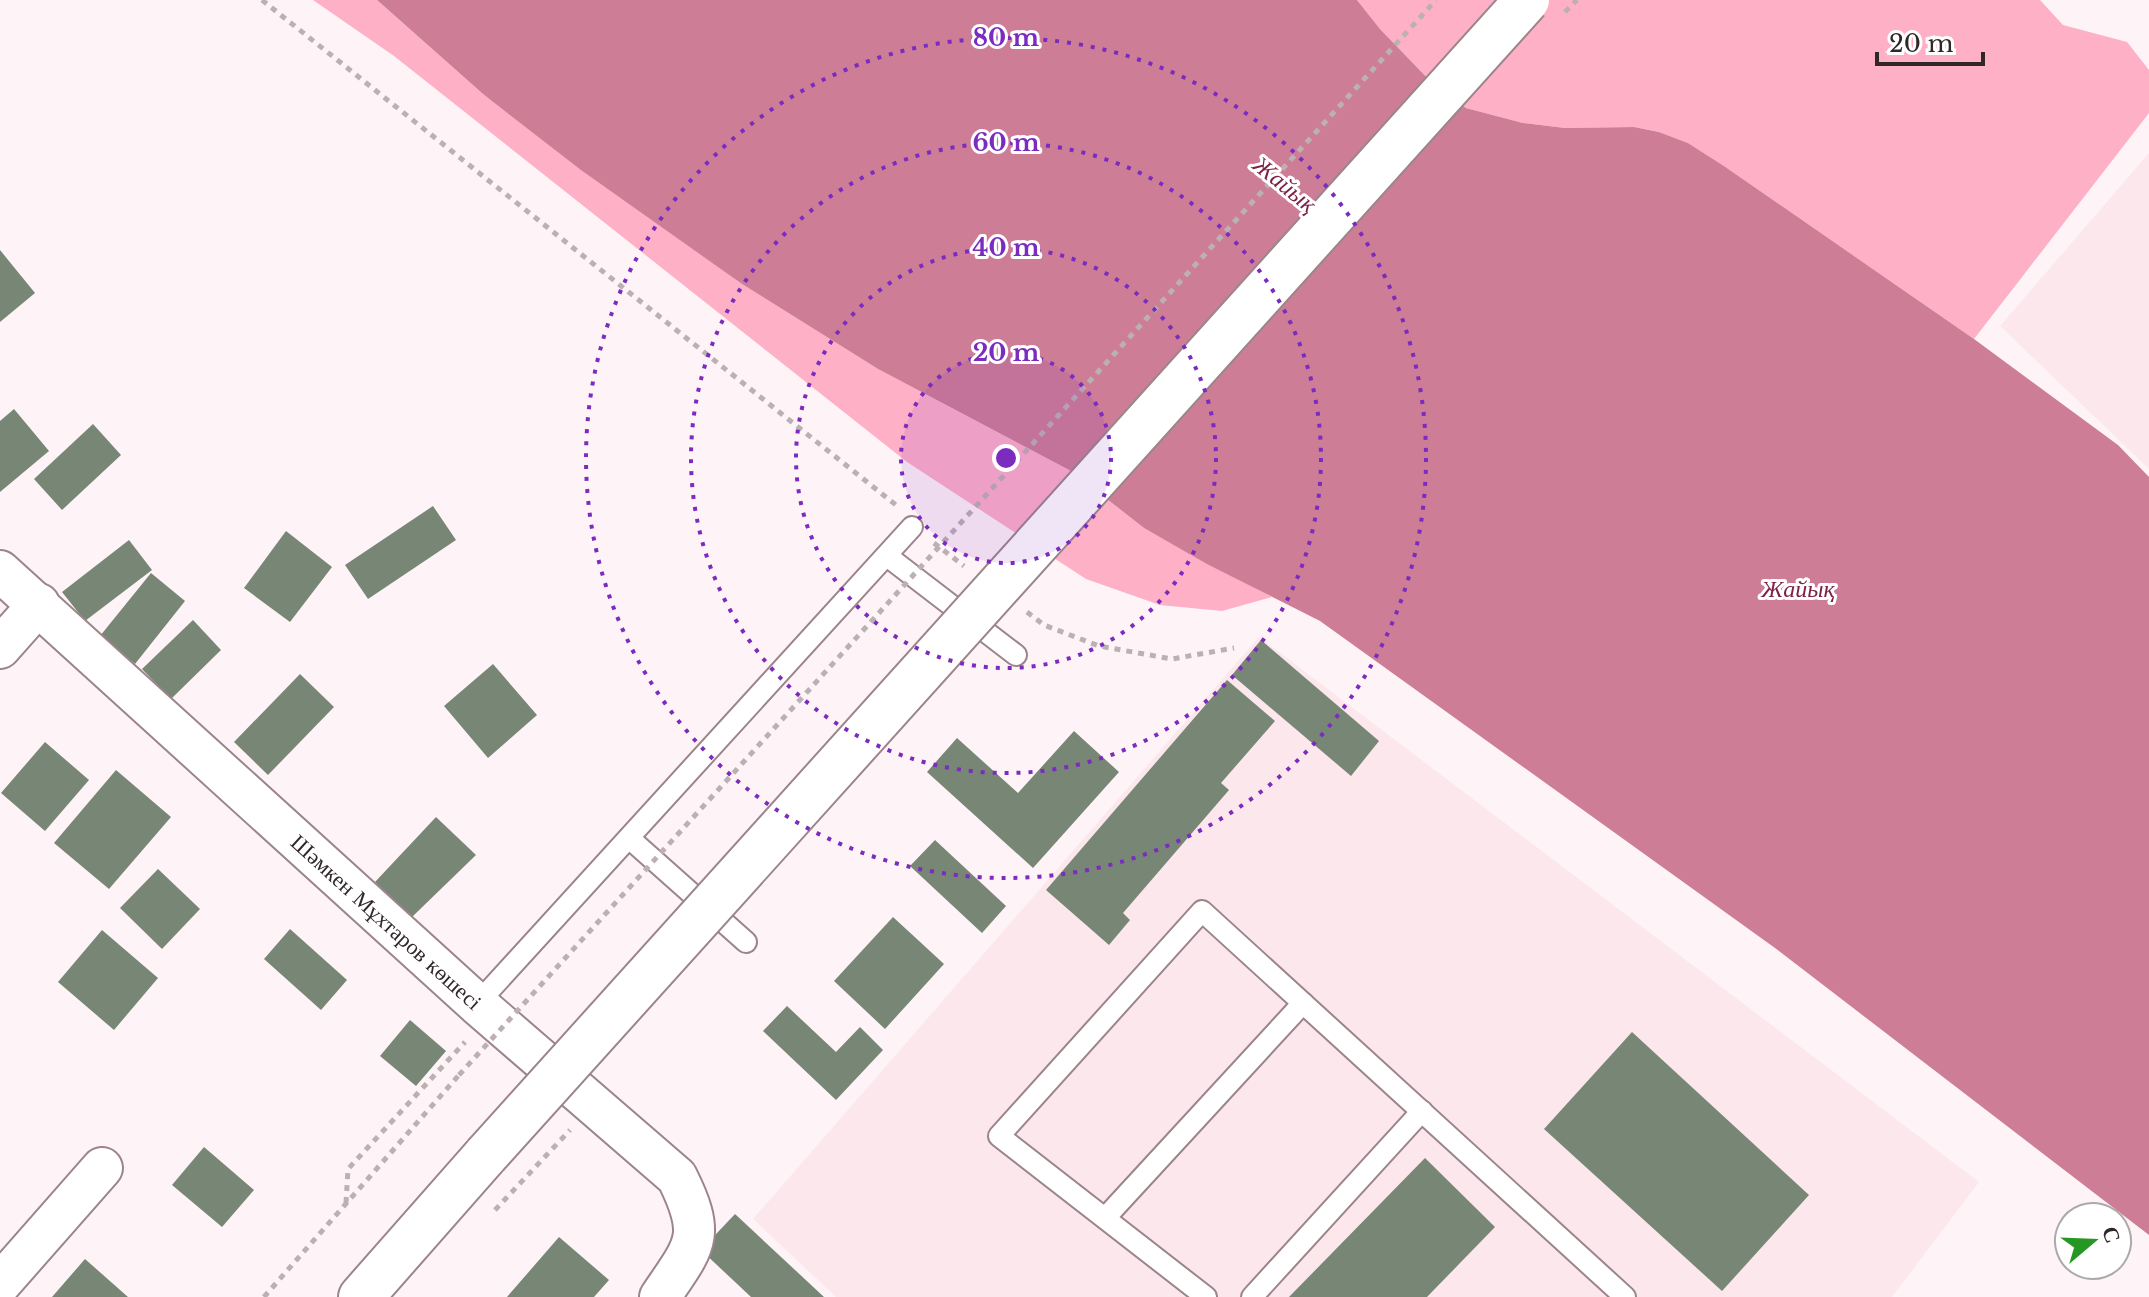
<svg xmlns="http://www.w3.org/2000/svg" width="2149" height="1297" viewBox="0 0 2149 1297" font-family="'Libre Baskerville',serif">
	<style>
		.built { fill: #fbe7ec }
		.green { fill: #feb0c7 }
		.water { fill: #cd7e96 }
		.building { fill: #788676 }
		.lines { fill: none; stroke-linecap: round; stroke-linejoin: round }
		.lane-casing { stroke: #9b858a; stroke-width: 24 }
		.street-casing { stroke: #9b858a; stroke-width: 44 }
		.secondary-casing { stroke: #9b858a; stroke-width: 48 }
		.path { stroke: #bbb1b4; stroke-width: 5; stroke-dasharray: 6 6; stroke-linecap: butt }
		.lane { stroke: #fff; stroke-width: 20 }
		.street { stroke: #fff; stroke-width: 40 }
		.secondary { stroke: #fff; stroke-width: 44 }
		.secondary-bridge-casing { stroke: #9b858a; stroke-width: 48; stroke-linecap: butt }
		.path-bridge { stroke: #bbb1b4; stroke-width: 5; stroke-dasharray: 6 6; stroke-linecap: butt }
		.secondary-bridge { stroke: #fff; stroke-width: 44 }
		.ring { fill: none; stroke: #7b2cbf; stroke-width: 4; stroke-dasharray: 4 8 }
		.labels { text-anchor: middle; dominant-baseline: central; stroke-width: 6; stroke-linejoin: round; paint-order: stroke }
		.street-label { font-size: 22px; fill: #302729; stroke: #fff }
		.water-label { font-size: 24px; font-style: italic; fill: #7e2146; stroke: #fff }
		.centre { fill: #7b2cbf; stroke: #fff; stroke-width: 4 }
		.ring-label { font-size: 24px; text-anchor: middle; font-weight: bold; fill: #7b2cbf; stroke: #fff; stroke-width: 6; stroke-linejoin: round; paint-order: stroke }
	</style>
	<rect width="100%" height="100%" fill="#fef4f7"/>
	<g class="built">
		<path d="M2149,153V469L2000,326Z"/>
		<path d="M1259,637L1979,1182L1892,1297H836L753,1219Z"/>
	</g>
	<g class="green">
		<path d="M313,0H377L483,94L742,284L878,369L1071,471L1144,528L1272,597L1222,611L1160,605L1086,579L907,462L394,56Z"/>
		<path d="M1357,0H2040L2063,25L2127,42L2149,70V113L1974,339L1724,166L1688,143L1659,132L1634,127L1565,128L1523,123L1466,108L1435,86L1380,29Z"/>
	</g>
	<path class="water" d="M377,0H1357L1380,29L1435,86L1466,108L1523,123L1565,128L1634,127L1659,132L1688,143L1724,166L1974,339L2118,445L2149,477V1235L1775,948L1320,621L1207,564L1144,528L1071,471L878,369L742,284L581,170L483,94Z"/>
	<g class="building">
		<path d="M0,250L35,293L0,322Z"/>
		<path d="M14,409L49,451L0,492V421Z"/>
		<path d="M93,424L121,455L62,510L34,479Z"/>
		<path d="M433,506L456,540L368,599L345,565Z"/>
		<path d="M286,531L332,567L290,622L244,588Z"/>
		<path d="M129,540L152,570L85,621L62,592Z"/>
		<path d="M151,573L185,601L135,664L100,636Z"/>
		<path d="M193,620L221,650L171,699L142,669Z"/>
		<path d="M1261,640L1379,741L1351,776L1232,675Z"/>
		<path d="M493,664L537,715L488,758L444,706Z"/>
		<path d="M300,674L334,707L268,775L234,742Z"/>
		<path d="M1227,680L1275,721L1221,783L1229,790L1123,913L1130,920L1109,945L1046,890Z"/>
		<path d="M1074,731L1119,772L1033,868L927,772L957,738L1018,793Z"/>
		<path d="M45,742L89,780L45,831L1,793Z"/>
		<path d="M116,770L171,817L109,889L54,843Z"/>
		<path d="M436,817L476,855L412,917L375,882Z"/>
		<path d="M935,840L1006,906L982,933L910,866Z"/>
		<path d="M158,869L200,909L162,949L120,908Z"/>
		<path d="M893,917L944,964L885,1029L834,981Z"/>
		<path d="M290,929L347,980L321,1010L264,959Z"/>
		<path d="M102,930L158,978L114,1030L58,982Z"/>
		<path d="M787,1006L836,1052L860,1027L883,1050L836,1100L763,1031Z"/>
		<path d="M410,1020L446,1051L416,1086L380,1056Z"/>
		<path d="M1632,1032L1809,1195L1722,1291L1544,1129Z"/>
		<path d="M204,1147L254,1190L222,1227L172,1185Z"/>
		<path d="M1425,1158L1495,1227L1427,1297H1289Z"/>
		<path d="M735,1214L824,1297H751L701,1250Z"/>
		<path d="M559,1237L609,1280L594,1297H507Z"/>
		<path d="M85,1259L128,1297H52Z"/>
	</g>
	<g class="lines">
		<defs>
			<g id="lane">
				<path d="M887,556L1016,655"/>
				<path d="M629,838L746,942"/>
				<path d="M477,1004L912,527"/>
				<path d="M1105,1218L1303,1003"/>
				<path d="M1206,1297L999,1136L1202,911L1625,1297"/>
				<path d="M1252,1297L1422,1111"/>
			</g>
			<g id="street">
				<path id="s1" d="M0,571L477,1004L677,1177C707,1237 695,1245 660,1297"/>
				<path d="M0,648L39,604"/>
				<path d="M0,1284L102,1168"/>
			</g>
			<path id="secondary" d="M361,1297L486,1155"/>
		</defs>
		<use href="#lane" class="lane-casing"/>
		<use href="#street" class="street-casing"/>
		<use href="#secondary" class="secondary-casing"/>
		<g class="path">
			<path d="M262,0L896,505"/>
			<path d="M934,543L964,566"/>
			<path d="M1027,612L1044,625L1099,646L1172,659L1234,648"/>
			<path d="M346,1203L348,1169L465,1042"/>
			<path d="M495,1210L570,1130"/>
			<path d="M264,1297L459,1075"/>
		</g>
		<use href="#lane" class="lane"/>
		<use href="#street" class="street"/>
		<use href="#secondary" class="secondary"/>
		<defs>
			<path id="secondary-bridge" d="M486,1155L1527,0"/>
		</defs>
		<use href="#secondary-bridge" class="secondary-bridge-casing"/>
		<g class="path-bridge">
			<path d="M1565,12L1577,0"/>
			<path d="M459,1075L1436,0"/>
		</g>
		<use href="#secondary-bridge" class="secondary-bridge"/>
	</g>
	<circle cx="1006" cy="458" r="105" fill="#7b2cbf" fill-opacity=".12"/>
	<g class="ring">
		<circle cx="1006" cy="458" r="105"/>
		<circle cx="1006" cy="458" r="210"/>
		<circle cx="1006" cy="458" r="315"/>
		<circle cx="1006" cy="458" r="420"/>
	</g>
	<g class="labels">
		<g class="street-label">
			<text stroke="none"><textPath href="#s1" startOffset="522">Шәмкен Мұхтаров көшесі</textPath></text>
		</g>
		<g class="water-label">
			<text transform="translate(1285 184) rotate(39)">Жайық</text>
			<text x="1798" y="588">Жайық</text>
		</g>
	</g>
	<circle cx="1006" cy="458" r="12" class="centre"/>
	<g class="ring-label">
		<text x="1006" y="46">80 m</text>
		<text x="1006" y="151">60 m</text>
		<text x="1006" y="256">40 m</text>
		<text x="1006" y="361">20 m</text>
	</g>
	<g transform="translate(2093 1241) rotate(71)"><circle r="38" fill="#ffffff" stroke="#aca9a9" stroke-width="2"/>
	<path d="M0-6L14 30L0 20L-14 30Z" fill="#279723"/>
	<text y="-12" font-size="22" font-weight="bold" text-anchor="middle" fill="#302729">С</text>
	</g>
	<path d="M1877 52v12h106v-12" fill="none" stroke="#302729" stroke-width="4"/>
	<text x="1889" y="52" font-size="24" fill="#302729" stroke="#ffffff" stroke-width="6" paint-order="stroke">20 m</text>
</svg>
